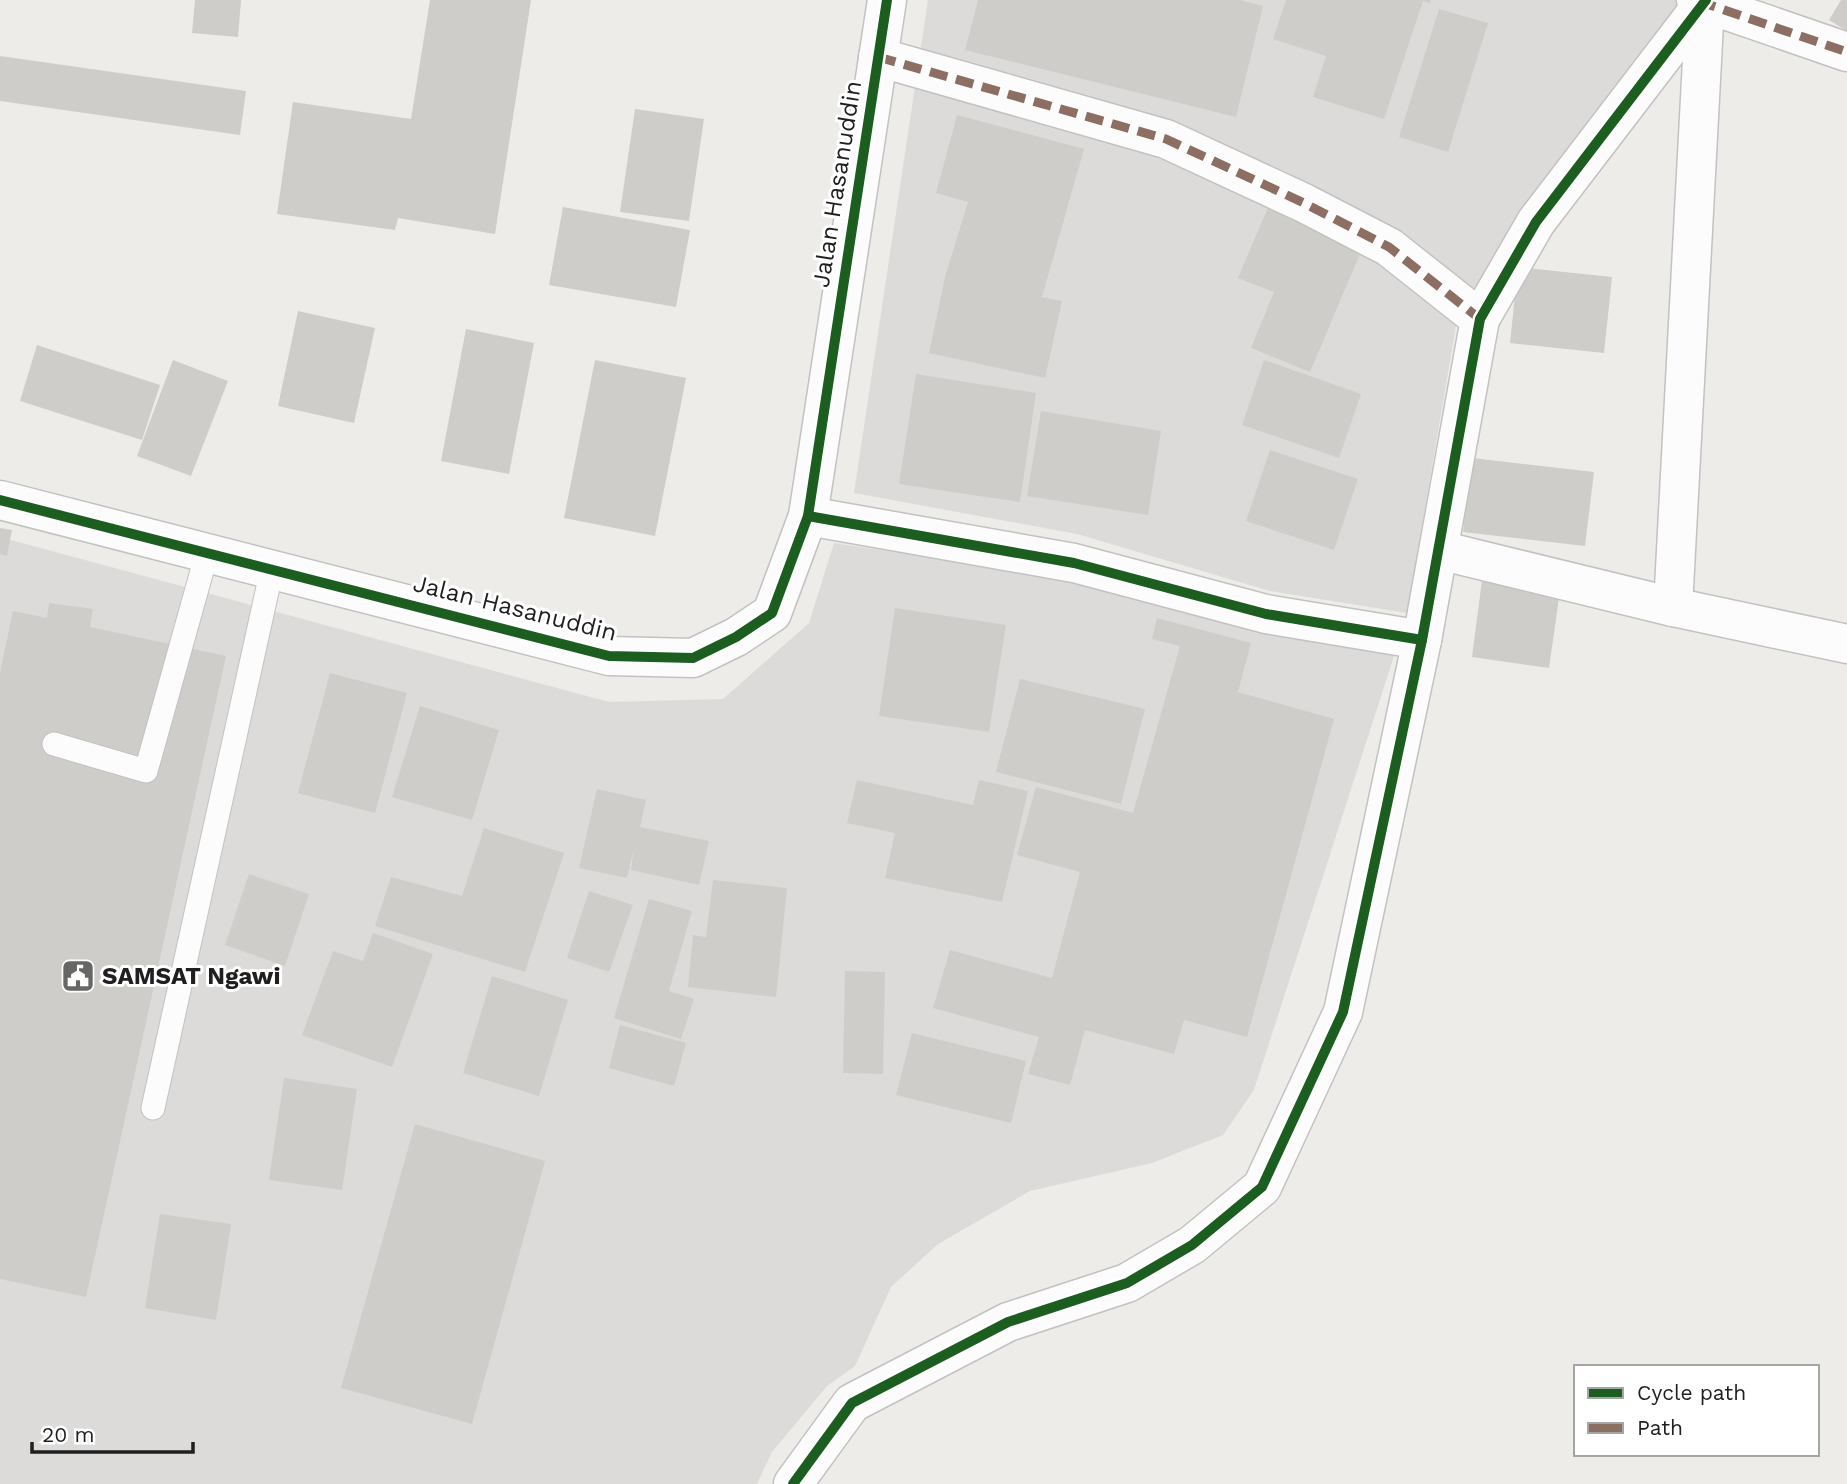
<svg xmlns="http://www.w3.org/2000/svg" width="1847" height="1484" viewBox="0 0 1847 1484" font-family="'Work Sans',sans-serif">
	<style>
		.residential { fill: #dcdbda }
		.building { fill: #cecdca }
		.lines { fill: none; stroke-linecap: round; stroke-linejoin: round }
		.service-casing { stroke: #c3c2c1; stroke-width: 25 }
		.minor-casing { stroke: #c3c2c1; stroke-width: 41 }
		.tertiary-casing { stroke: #c3c2c1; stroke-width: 41 }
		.service { stroke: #fcfcfc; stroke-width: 23 }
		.minor { stroke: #fcfcfc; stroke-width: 38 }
		.tertiary { stroke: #fcfcfc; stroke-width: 38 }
		.quiet { stroke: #8d6e63; stroke-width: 9; stroke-dasharray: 18 9; stroke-linecap: butt }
		.cycleway-casing { stroke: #fff; stroke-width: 15 }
		.cycleway { stroke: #1b5e20; stroke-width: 10 }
		.labels { text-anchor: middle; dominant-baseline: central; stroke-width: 6; stroke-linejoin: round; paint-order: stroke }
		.street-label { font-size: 24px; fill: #1f1f1f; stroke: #fff }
		.poi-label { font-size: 24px; font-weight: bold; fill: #1f1f1f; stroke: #fff; text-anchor: start }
	</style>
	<rect width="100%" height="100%" fill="#edece9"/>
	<g class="residential">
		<path d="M928,0H1692L1521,208L1457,320L1407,613L1270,591L1077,534L854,493Z"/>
		<path d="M0,537L609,702L723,699L809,623L834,543L1071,578L1395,653L1254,1090L1223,1135L1152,1163L1030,1191L938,1244L891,1287L855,1366L827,1386L772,1452L757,1484H0Z"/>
	</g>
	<g class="building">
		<path d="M195,0H241L238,37L192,33Z"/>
		<path d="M430,0H531L495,234L398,218L395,230L277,214L293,102L411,119Z"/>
		<path d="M978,0H1240L1263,6L1236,117L965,50Z"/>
		<path d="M1286,0H1431L1430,3L1423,1L1384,119L1313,97L1326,56L1273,39Z"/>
		<path d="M1841,0H1847V31L1829,20Z"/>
		<path d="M1439,9L1488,23L1448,152L1399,137Z"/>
		<path d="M0,56L246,91L240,135L0,101Z"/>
		<path d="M635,109L704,119L689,221L620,212Z"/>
		<path d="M957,115L1084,149L1042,297L1062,301L1045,378L929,353L945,277L968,202L936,193Z"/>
		<path d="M1270,203L1365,242L1310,372L1251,348L1274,292L1238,278Z"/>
		<path d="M563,207L690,230L676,307L549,285Z"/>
		<path d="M1518,267L1612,277L1604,353L1510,343Z"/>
		<path d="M298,311L375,328L354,423L278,406Z"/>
		<path d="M466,329L534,343L509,474L441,461Z"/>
		<path d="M37,345L160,385L142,440L20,401Z"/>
		<path d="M173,360L228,381L191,476L137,456Z"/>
		<path d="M595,360L686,378L655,536L564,518Z"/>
		<path d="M1264,360L1361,394L1339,458L1242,425Z"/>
		<path d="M916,374L1036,393L1020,502L899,484Z"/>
		<path d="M1041,411L1161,431L1148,515L1027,496Z"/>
		<path d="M1270,450L1358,479L1334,550L1246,521Z"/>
		<path d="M1472,458L1594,472L1585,546L1463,532Z"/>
		<path d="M0,528L12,530L7,556L0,554Z"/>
		<path d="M1482,580L1560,591L1549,668L1472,657Z"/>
		<path d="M49,603L93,609L90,627L226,656L86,1297L0,1279V673L13,611L47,618Z"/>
		<path d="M895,608L1006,625L989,732L879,716Z"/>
		<path d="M1157,618L1251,643L1238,692L1334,719L1247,1037L1184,1020L1174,1054L1085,1030L1070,1085L1028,1074L1039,1037L933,1008L950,950L1052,978L1080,872L1017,855L1036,787L1133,813L1180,646L1152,639Z"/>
		<path d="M330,673L407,693L375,813L298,793Z"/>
		<path d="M1020,679L1145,709L1121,804L996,772Z"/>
		<path d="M420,706L499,730L472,820L392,797Z"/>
		<path d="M857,780L973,805L979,780L1028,791L1002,902L885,878L895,833L847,823Z"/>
		<path d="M597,789L646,800L640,827L709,841L699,885L631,870L634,848L627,878L579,868Z"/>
		<path d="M484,828L564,853L525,972L375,926L391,877L462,896Z"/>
		<path d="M249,874L309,894L285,966L225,945Z"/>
		<path d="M713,880L787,888L776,997L688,987L693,935L706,937Z"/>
		<path d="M589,891L633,905L609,972L567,958Z"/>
		<path d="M649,899L692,911L669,991L694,999L681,1039L614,1018Z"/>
		<path d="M373,933L433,954L392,1067L302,1035L333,951L363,961Z"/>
		<path d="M845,971L885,972L883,1074L843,1073Z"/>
		<path d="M492,976L568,1000L539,1096L463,1073Z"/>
		<path d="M620,1025L686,1043L674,1086L609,1068Z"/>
		<path d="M912,1033L1026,1061L1011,1123L896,1095Z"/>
		<path d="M284,1078L357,1089L342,1190L269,1180Z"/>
		<path d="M415,1124L545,1161L472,1424L341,1388Z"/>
		<path d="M160,1214L231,1224L216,1320L145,1308Z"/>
	</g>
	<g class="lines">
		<defs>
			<g id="service">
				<path d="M54,744L146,771L207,553"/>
				<path d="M153,1108L272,569"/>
			</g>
			<g id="minor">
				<path d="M1696,0L1847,52"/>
				<path d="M878,57L1166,139L1304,203L1389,247L1480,319"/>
				<path d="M808,516L1074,563L1266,614L1422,640"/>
				<path d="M1439,550L1673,607L1847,644"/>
				<path d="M1673,607L1705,4"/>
				<path d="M793,1484L852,1403L1008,1322L1127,1283L1192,1245L1262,1187L1343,1012L1422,640L1480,319L1536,222L1706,0"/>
			</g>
			<path id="tertiary" d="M0,500L609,656L693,658L736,637L772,613L808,516L887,0"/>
		</defs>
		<use href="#service" class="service-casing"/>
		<use href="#minor" class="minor-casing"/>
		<use href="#tertiary" class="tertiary-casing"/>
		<use href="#service" class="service"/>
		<use href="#minor" class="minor"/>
		<use href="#tertiary" class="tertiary"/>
		<g class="quiet">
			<path d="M1698,1L1847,52"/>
			<path d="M878,57L1166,139L1304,203L1389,247L1480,319"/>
		</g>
		<defs>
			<g id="cycleway">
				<path d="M0,500L609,656L693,658L736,637L772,613L808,516L887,0"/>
				<path d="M808,516L1074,563L1266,614L1422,640"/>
				<path d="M793,1484L852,1403L1008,1322L1127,1283L1192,1245L1262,1187L1343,1012L1422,640L1480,319L1536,222L1706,0"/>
			</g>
		</defs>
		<use href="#cycleway" class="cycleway-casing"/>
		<use href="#cycleway" class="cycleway"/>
	</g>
	<defs>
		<symbol id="civic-square" viewBox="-11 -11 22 22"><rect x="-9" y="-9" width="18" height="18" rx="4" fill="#676766" stroke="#fff"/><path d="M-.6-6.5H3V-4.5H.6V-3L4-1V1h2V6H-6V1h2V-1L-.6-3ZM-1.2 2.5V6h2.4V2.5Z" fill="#fff"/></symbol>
	</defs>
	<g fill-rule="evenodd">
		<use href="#civic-square" x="59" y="957" width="38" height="38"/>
	</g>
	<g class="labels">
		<g class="street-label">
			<text transform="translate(837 184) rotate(-81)">Jalan Hasanuddin</text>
			<text transform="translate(515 608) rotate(14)">Jalan Hasanuddin</text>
		</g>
		<g class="poi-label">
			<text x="102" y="976">SAMSAT Ngawi</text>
		</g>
	</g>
	<rect x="1574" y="1365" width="245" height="91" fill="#ffffff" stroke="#a5a5a5" stroke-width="2"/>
	<rect x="1588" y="1388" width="35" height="10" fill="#1b5e20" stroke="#a5a5a5" stroke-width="2"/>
	<text x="1637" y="1400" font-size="21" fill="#1f1f1f">Cycle path</text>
	<rect x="1588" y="1423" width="35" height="10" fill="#8d6e63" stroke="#a5a5a5" stroke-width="2"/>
	<text x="1637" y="1435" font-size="21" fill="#1f1f1f">Path</text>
	<path d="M32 1442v10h161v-10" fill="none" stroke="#1f1f1f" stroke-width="3.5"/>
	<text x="42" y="1442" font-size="21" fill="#1f1f1f" stroke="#ffffff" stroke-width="5" paint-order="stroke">20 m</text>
</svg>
